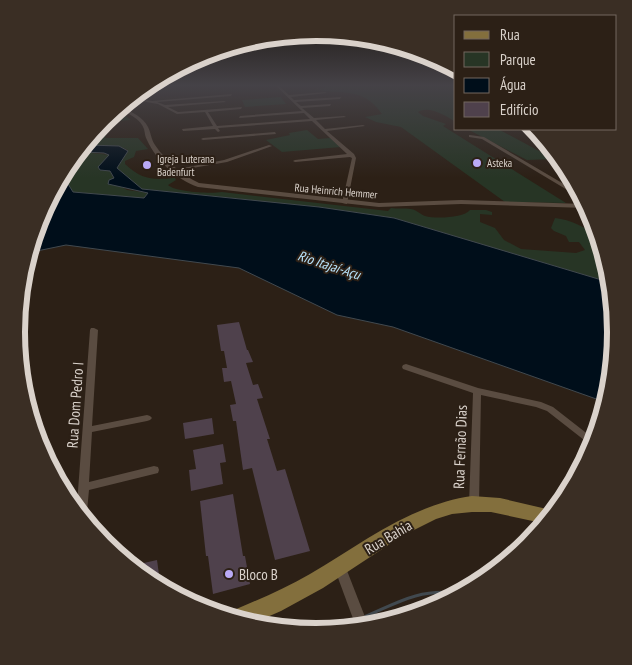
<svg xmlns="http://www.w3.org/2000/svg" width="632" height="665" viewBox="0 0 632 665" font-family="'PT Sans Narrow',sans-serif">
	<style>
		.green { fill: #273525 }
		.water { fill: #000e1a; stroke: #41494f }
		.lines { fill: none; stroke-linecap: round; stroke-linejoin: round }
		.stream { stroke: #41494f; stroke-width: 3 }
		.building { fill: #4f414c }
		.minor { fill: #5a4c41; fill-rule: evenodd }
		.tertiary { fill: #5a4c41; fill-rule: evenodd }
		.primary { fill: #836f3d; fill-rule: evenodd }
		.poi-dot { fill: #baaaf6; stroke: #2c2016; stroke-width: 2 }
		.labels { text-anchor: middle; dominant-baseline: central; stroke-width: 4; stroke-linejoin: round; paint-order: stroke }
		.far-poi-label { font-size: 11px; fill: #dad2cb; stroke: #2c2016; text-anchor: start }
		.far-street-label { font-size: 11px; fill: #dad2cb; stroke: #2c2016 }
		.water-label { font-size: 14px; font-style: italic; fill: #b9e4fd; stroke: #2c2016 }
		.near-street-label { font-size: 15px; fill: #dad2cb; stroke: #2c2016 }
		.near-poi-label { font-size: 15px; fill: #dad2cb; stroke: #2c2016; text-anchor: start }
		.rim { fill: none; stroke: #dad2cb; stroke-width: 6 }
	</style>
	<rect width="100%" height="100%" fill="#2c2016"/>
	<g class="green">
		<path d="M324,85H456V122C446,116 429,105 418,112L423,116L446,124L443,126L566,203L505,202L401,127L376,122L365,117L382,114C362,85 341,96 314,89L325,88Z"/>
		<path d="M281,97L286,104L245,107L242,100Z"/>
		<path d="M118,111L131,120L115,121L104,125L108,129L105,138H138L148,149L136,151L134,157L125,161V164C142,180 153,180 175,178L176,180L168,185C175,192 211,194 222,192L388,211L391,208C397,209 404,208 411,209C417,210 420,214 425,216C435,219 464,218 470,210H486L492,212V215L480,214V222L495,228L504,240L521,249L576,253L585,250L579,242H569L566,236L554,231L551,228L555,218C572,220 582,226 596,235L599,248L591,250L600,254L605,281L394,218L319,207L142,189L117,168L128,150L119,146L88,145L104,120Z"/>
		<path d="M467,129H498L554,159L527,160Z"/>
		<path d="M307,130L318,139L330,138L341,147L282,152L266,140L290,135L289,133Z"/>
		<path d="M83,152L110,155L100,170L110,171L114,179L109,180L127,190L149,193L144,198L73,192L65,179Z"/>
	</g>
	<path class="water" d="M88,145L119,146L128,151L117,168L142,189L319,207L394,218L605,281L616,333L602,401L393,327L337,315L239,268L66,245L32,252L39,218L65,179L73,192L144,198L148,193L108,184L109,180L114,178L110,171L100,170L98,167L109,155L104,153L83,152Z"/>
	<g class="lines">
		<g class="stream">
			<path d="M364,617C397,603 418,589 455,593"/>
			<path d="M339,628L354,620"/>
		</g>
	</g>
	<g class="building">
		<path d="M239,322L247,350H248L253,362L246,363L253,385L258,384L263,398L257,399L270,439H267L277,471L285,469L310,551L275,560L252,468L243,470L236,421H233L230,405L236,404L231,381L224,382L222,368H227L224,351H221L217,325Z"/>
		<path d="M212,418L214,434L185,439L183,423Z"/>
		<path d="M223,444L226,462L220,463L223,484L191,491L189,470L196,469L193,450Z"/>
		<path d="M233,494L243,556H245L250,584L213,594L208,556H206L200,501Z"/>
		<path d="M157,560L160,582L135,565Z"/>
	</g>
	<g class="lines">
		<g class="minor">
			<path d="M275,85H278L289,95L325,92L327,93L291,97L294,100L341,97L340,99L296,102L301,106L331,104L330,106L302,108L314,118L344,116L346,117L316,120L325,129L363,125L365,126L327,131L354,154L356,158L347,204L342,203L352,158L350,157L295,162L293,161L295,160L347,154L312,121L218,128L220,131L218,132L215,129L183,131L182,129L213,126L205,112L177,114L158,104L135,100L137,98L152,101L232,94L231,96L157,102L165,105L224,101L226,102L168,107L178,112L242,107L241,109L208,112L217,126L310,119L304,113L239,118L240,116L302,111Z"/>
			<path d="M275,132L276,134L203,140L201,139L203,138Z"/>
			<path d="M470,135L484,137L574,190L577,194H574L482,139L469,137V135Z"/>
			<path d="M269,145L272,146L227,162L175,171L173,170L224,160Z"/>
			<path d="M91,328H94L98,330L92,426L147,415L150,416L152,418L150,420L147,421L92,432L89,482L154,466L158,467L159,470L158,473L154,474L89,490L87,511L84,515L77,504L90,330Z"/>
			<path d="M406,364L478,388L541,402L553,407L594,439L593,447L547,411L536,407L481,395L479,504L478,507L474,509L470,507L469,504L473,393L403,369L402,367L403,365Z"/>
			<path d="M340,561L344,563L367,622L355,624L334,567L336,563Z"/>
		</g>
		<path class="tertiary" d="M123,108C132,112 143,117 148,127C151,133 151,139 155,145C166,161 182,175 199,183L379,203L461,200L584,204L586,208L461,204L379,207L198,187C177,180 156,160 147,140C145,137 145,133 144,129C141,119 128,113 120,110Z"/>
		<path class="primary" d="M472,496L500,498L551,510L542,523L491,512H472L452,514L436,519L402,536L323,588L281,611L258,621L231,615L234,610C260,599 286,588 310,574C363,543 410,505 472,496Z"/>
	</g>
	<linearGradient id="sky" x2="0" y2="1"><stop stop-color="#18120c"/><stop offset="0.48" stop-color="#454247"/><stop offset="1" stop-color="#454247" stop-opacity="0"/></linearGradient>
	<rect width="632" height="178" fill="url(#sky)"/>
	<g class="poi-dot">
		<circle cx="477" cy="163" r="5"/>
		<circle cx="147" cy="165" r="5"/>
		<circle cx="229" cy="574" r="5"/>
	</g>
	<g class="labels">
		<g class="far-poi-label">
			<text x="157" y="159">Igreja Luterana<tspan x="157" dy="13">Badenfurt</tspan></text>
			<text x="487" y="163">Asteka</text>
		</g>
		<g class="far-street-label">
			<text transform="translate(336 191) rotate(5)">Rua Heinrich Hemmer</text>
		</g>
		<g class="water-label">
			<text transform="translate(329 265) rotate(18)">Rio Itajaí-Açu</text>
		</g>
		<g class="near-street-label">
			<text transform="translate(75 405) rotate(-86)">Rua Dom Pedro I</text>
			<text transform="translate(460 447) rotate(-88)">Rua Fernão Dias</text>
			<text transform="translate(388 537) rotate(-31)">Rua Bahia</text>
		</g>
		<g class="near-poi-label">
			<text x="239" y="574">Bloco B</text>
		</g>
	</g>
	<path d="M0 0H632V665H0ZM25 332a291 291 0 1 1 582 0a291 291 0 1 1-582 0Z" fill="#3a2e24" fill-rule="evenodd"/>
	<path class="rim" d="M25 332a291 291 0 1 1 582 0a291 291 0 1 1-582 0Z"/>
	<rect x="454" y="15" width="162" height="115" fill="#2c2016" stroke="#72675e"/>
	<rect x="464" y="31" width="25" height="8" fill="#836f3d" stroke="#72675e"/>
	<text x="500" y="40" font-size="15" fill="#dad2cb">Rua</text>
	<rect x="464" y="52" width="25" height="15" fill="#273525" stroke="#72675e"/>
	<text x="500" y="65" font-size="15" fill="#dad2cb">Parque</text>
	<rect x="464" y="78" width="25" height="15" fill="#000e1a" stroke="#72675e"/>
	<text x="500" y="90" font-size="15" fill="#dad2cb">Água</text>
	<rect x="464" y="102" width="25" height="15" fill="#4f414c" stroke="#72675e"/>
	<text x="500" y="115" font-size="15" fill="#dad2cb">Edifício</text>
</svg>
